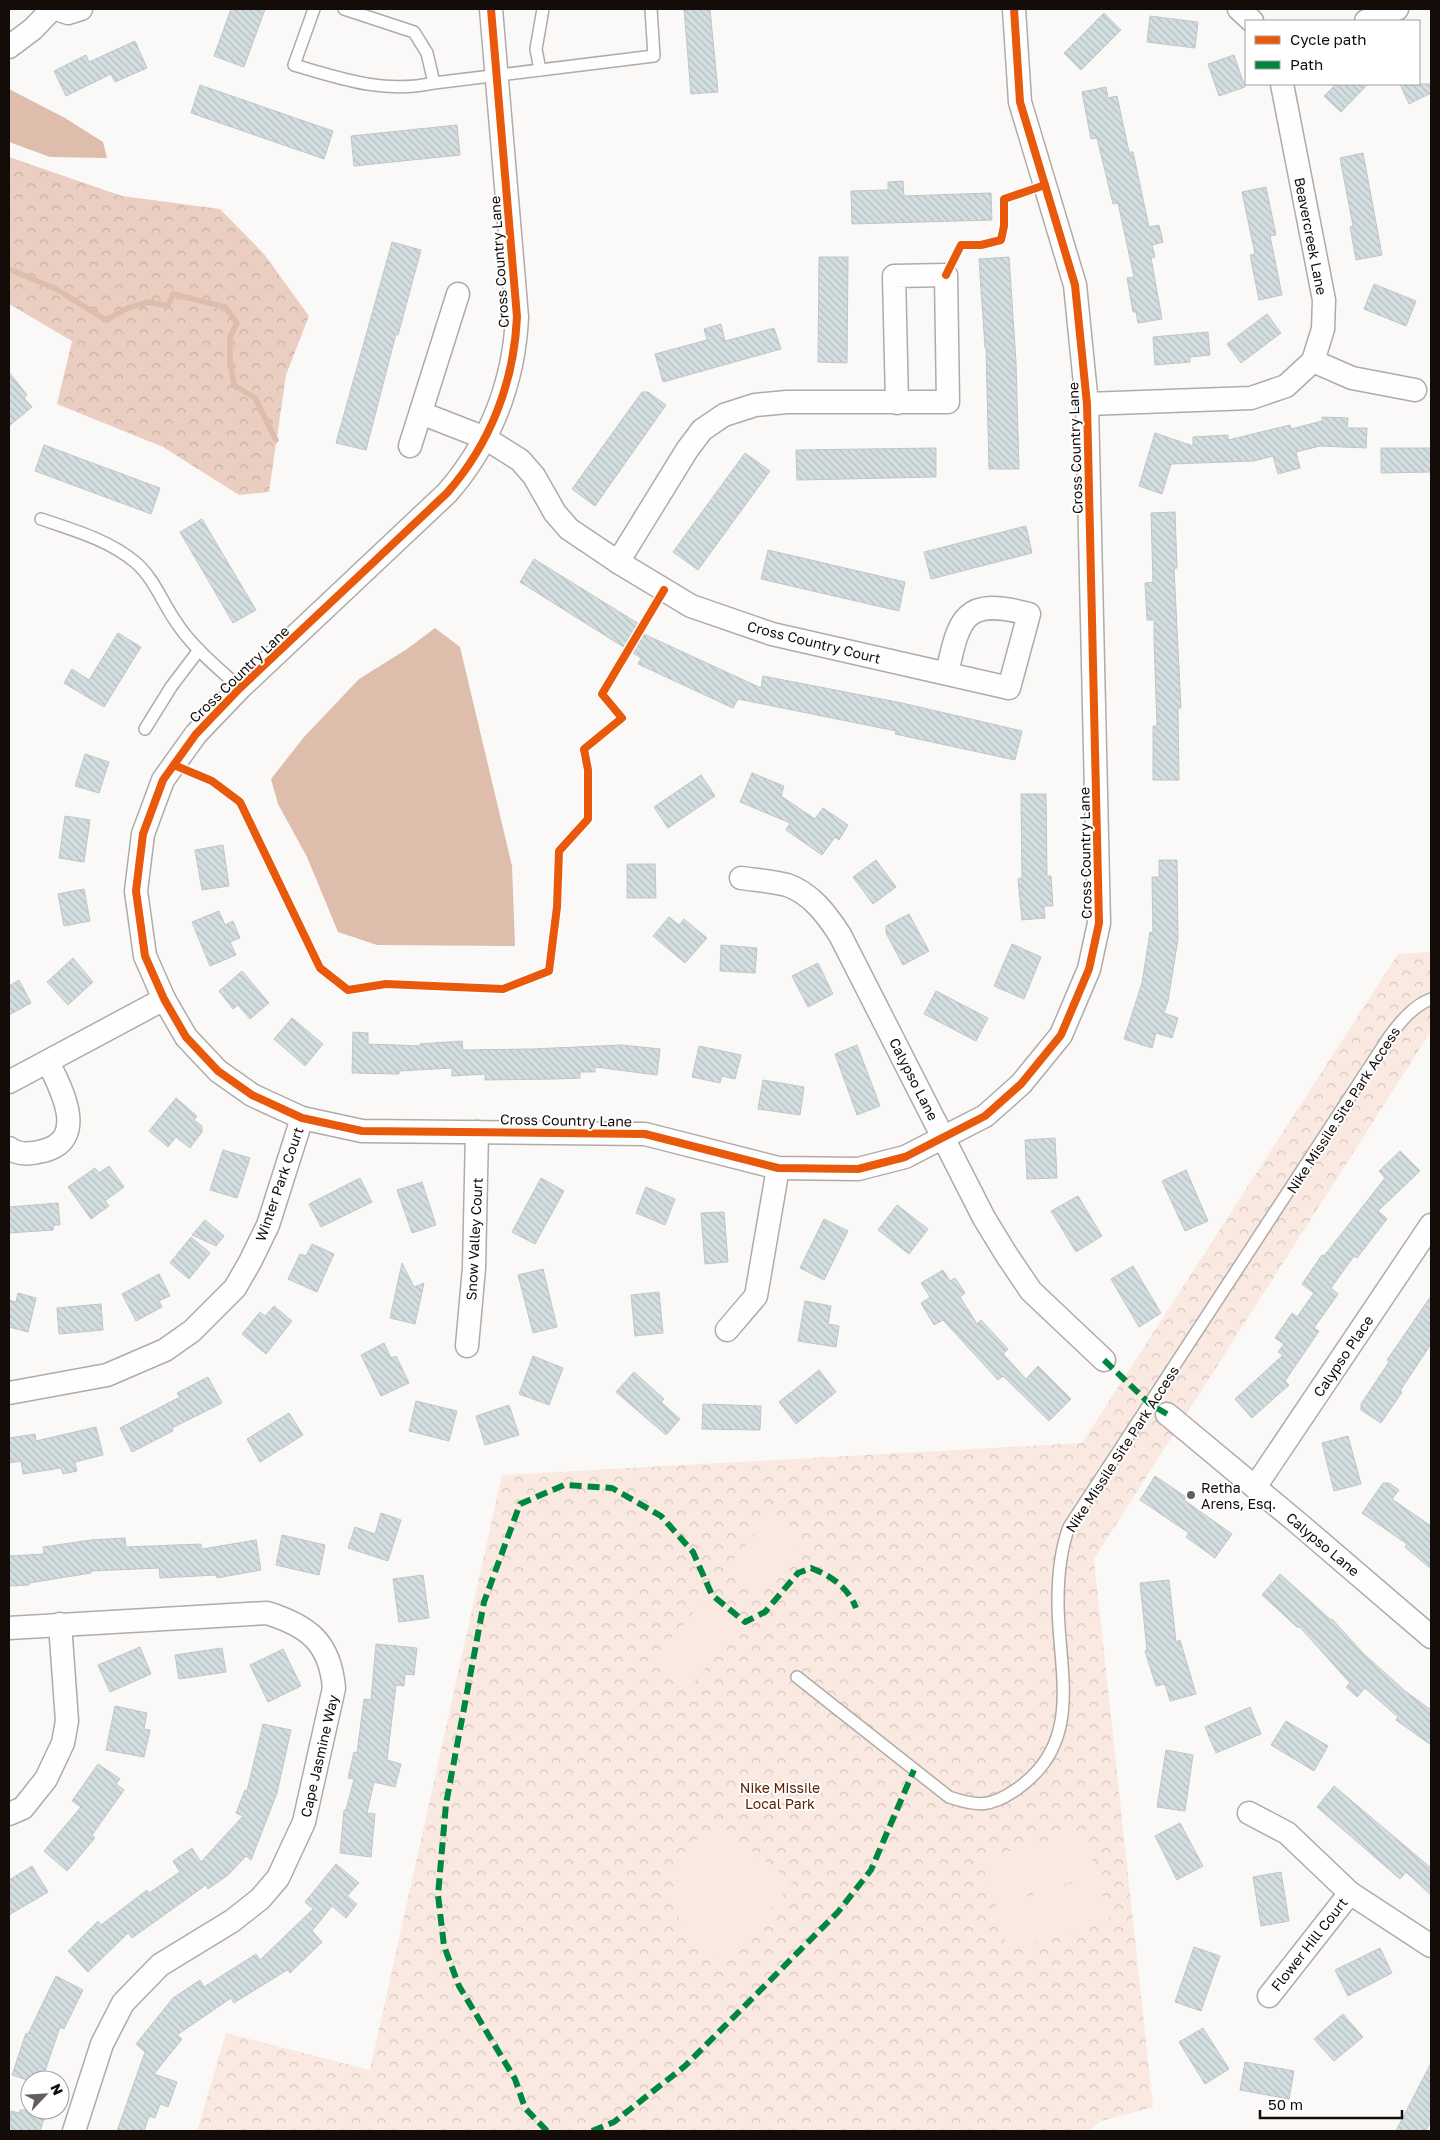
<svg xmlns="http://www.w3.org/2000/svg" width="1440" height="2140" viewBox="0 0 1440 2140" font-family="'Golos Text',sans-serif">
	<style>
		.forest { fill: url(#forest-crowns) }
		.park { fill: url(#park-crowns) }
		.garden { fill: #fae9e1 }
		.water { fill: #dfbdad }
		.lines { fill: none; stroke-linecap: round; stroke-linejoin: round }
		.stream { stroke: #dfbdad; stroke-width: 5.5 }
		.building { fill: url(#building-back-hatch); stroke: #c2c6c6 }
		.service-casing { stroke: #b0aba9; stroke-width: 14 }
		.minor-casing { stroke: #b0aba9; stroke-width: 25 }
		.service { stroke: #fefefe; stroke-width: 11 }
		.minor { stroke: #fefefe; stroke-width: 22 }
		.quiet { stroke: #00873e; stroke-width: 6; stroke-dasharray: 12 6; stroke-linecap: butt }
		.cycleway-casing { stroke: #fff; stroke-width: 11 }
		.cycleway { stroke: #e8590c; stroke-width: 8 }
		.poi-dot { fill: #645f5c; stroke: #fff; stroke-width: 2 }
		.labels { text-anchor: middle; dominant-baseline: central; stroke-width: 4; stroke-linejoin: round; paint-order: stroke }
		.street-label { font-size: 14px; fill: #130c09; stroke: #fff }
		.poi-label { font-size: 14px; fill: #130c09; stroke: #fff; text-anchor: start }
		.park-label { font-size: 14px; fill: #5b2100; stroke: #fff }
	</style>
	<defs>
		<pattern id="forest-crowns" width="20" height="18" patternUnits="userSpaceOnUse" patternTransform="scale(1.25)"><rect width="20" height="18" fill="#e9cec1"/><path d="M2 6a3 3 0 1 1 6 0M12 15a3 3 0 1 1 6 0" fill="none" stroke="#c7b0a4"/></pattern>
		<pattern id="park-crowns" width="20" height="18" patternUnits="userSpaceOnUse" patternTransform="scale(1.25)"><rect width="20" height="18" fill="#fae9e1"/><path d="M2 6a3 3 0 1 1 6 0M12 15a3 3 0 1 1 6 0" fill="none" stroke="#d5c7c0"/></pattern>
		<pattern id="building-back-hatch" width="6" height="6" patternUnits="userSpaceOnUse" patternTransform="scale(1.25)"><rect width="6" height="6" fill="#d3dee0"/><path d="M-1 5l2 2M0 0l6 6M5-1l2 2" fill="none" stroke="#b4bdbf"/></pattern>
	</defs>
	<rect width="100%" height="100%" fill="#fbf9f7"/>
	<path class="forest" d="M9,157L122,196L220,209L264,254L309,316L286,375L269,492L239,495L163,447L57,404L72,341L9,304Z"/>
	<path class="park" d="M1431,952V1031L1094,1559L1153,2107L1101,2121L1089,2131H197L226,2033L370,2070L502,1475L1082,1443L1398,954Z"/>
	<g class="garden">
		<path d="M772,1513L805,1541L761,1595L727,1567Z"/>
		<path d="M705,1598L740,1627L689,1688L654,1659Z"/>
		<path d="M720,1827L793,1882L732,1958C726,1957 719,1956 713,1953C682,1938 665,1901 677,1868C681,1860 684,1851 690,1845C697,1837 711,1832 720,1827Z"/>
		<path d="M1084,1830L1097,1875L994,1903L981,1859Z"/>
		<path d="M1097,1877L1110,1921L1007,1949L995,1905Z"/>
	</g>
	<g class="water">
		<path d="M9,89L65,118L103,142L107,158L50,157L9,142Z"/>
		<path d="M435,628L460,647L512,866L515,946L377,945L338,932L307,857L278,804L271,779L304,737L359,679L407,649Z"/>
	</g>
	<g class="lines">
		<path class="stream" d="M9,269L56,289L106,320L128,308L148,302L168,306L173,294L225,307L237,323L230,337V361L234,385L255,398L276,440"/>
	</g>
	<g class="building">
		<path d="M231,9H265L244,67L214,56Z"/>
		<path d="M684,9H710L718,92L691,94Z"/>
		<path d="M1104,13L1121,30L1081,70L1064,53Z"/>
		<path d="M1150,16L1198,22L1195,48L1147,42Z"/>
		<path d="M135,41L147,68L115,82L111,74L66,96L54,71L86,55L89,62Z"/>
		<path d="M1234,55L1245,87L1219,96L1208,64Z"/>
		<path d="M1336,84H1368L1341,112L1324,96Z"/>
		<path d="M1400,84H1431V93L1409,104Z"/>
		<path d="M200,85L333,131L324,159L191,113Z"/>
		<path d="M1106,87L1108,98L1117,96L1129,152H1133L1149,227L1159,225L1163,242L1152,245L1155,257L1151,258L1162,319L1138,323L1136,312H1133L1127,278L1134,277L1118,203L1113,204L1097,138L1091,139L1082,92Z"/>
		<path d="M457,125L460,155L354,166L351,136Z"/>
		<path d="M1363,153L1382,255L1356,260L1350,227L1353,226L1340,158Z"/>
		<path d="M903,181L904,196L991,193L992,220L852,224L851,191L888,190V182Z"/>
		<path d="M1266,187L1276,235L1270,236L1282,295L1259,300L1250,255L1255,254L1242,192Z"/>
		<path d="M392,242L421,250L398,335L396,334L366,450L336,443Z"/>
		<path d="M819,257H848L847,363L818,362Z"/>
		<path d="M1009,257L1016,362L1019,469H989L986,348H985L979,259Z"/>
		<path d="M1374,284L1416,301L1406,326L1364,309Z"/>
		<path d="M1267,314L1281,333L1241,363L1227,344Z"/>
		<path d="M721,324L725,341L774,328L781,349L663,382L655,354L707,340L704,329Z"/>
		<path d="M1208,332L1210,355L1190,357V362L1155,365L1153,337Z"/>
		<path d="M9,372L27,395L24,398L32,407L9,426Z"/>
		<path d="M642,392H648L666,405L595,506L572,489Z"/>
		<path d="M1322,417L1348,418L1347,428H1367L1366,448L1320,446L1296,452L1300,468L1278,474L1273,456L1254,461L1171,464L1162,494L1139,486L1155,433L1193,446V437L1228,435V440L1290,425L1291,429L1322,421Z"/>
		<path d="M44,445L160,488L151,514L35,471Z"/>
		<path d="M936,448V477L797,480L796,450Z"/>
		<path d="M1381,448H1431V472L1381,473Z"/>
		<path d="M745,453L770,471L698,570L673,552Z"/>
		<path d="M1175,512L1177,568L1174,569L1181,708H1178L1179,780H1153V726H1157L1154,639V620H1147L1145,583L1153,582L1151,513Z"/>
		<path d="M202,519L256,610L233,623L180,532Z"/>
		<path d="M1026,526L1032,553L931,579L924,552Z"/>
		<path d="M768,550L905,582L899,611L761,579Z"/>
		<path d="M534,559L639,624L635,630L761,688L763,676L902,703L1022,731L1015,760L895,734L896,731L738,699L733,708L638,664L641,658L520,582Z"/>
		<path d="M118,633L141,647L104,707L64,683L72,669L89,680Z"/>
		<path d="M85,754L109,762L99,793L75,786Z"/>
		<path d="M752,773L784,786L781,796L815,819L823,808L848,825L839,840L835,837L822,855L786,830L790,823L740,802Z"/>
		<path d="M701,775L715,796L668,828L654,807Z"/>
		<path d="M1021,794H1046L1047,876H1051L1053,906H1044L1045,918L1022,920L1018,879L1022,878Z"/>
		<path d="M65,816L90,820L84,862L59,858Z"/>
		<path d="M223,845L229,886L202,890L195,850Z"/>
		<path d="M876,860L896,887L873,904L853,877Z"/>
		<path d="M1159,860H1177L1178,939L1168,1001L1164,1013L1178,1018L1172,1038L1156,1033L1152,1048L1124,1039L1142,983L1150,932L1153,933L1152,877H1159Z"/>
		<path d="M627,864H655L656,898H627Z"/>
		<path d="M84,889L90,921L64,926L58,894Z"/>
		<path d="M219,911L225,925L233,921L240,938L230,942L236,955L210,966L192,922Z"/>
		<path d="M909,914L929,951L903,965L886,933V926Z"/>
		<path d="M669,917L679,925L684,919L707,938L685,963L653,936Z"/>
		<path d="M1012,944L1041,957L1024,999L994,986Z"/>
		<path d="M721,945L757,948L755,973L720,971Z"/>
		<path d="M73,958L93,982L68,1005L47,982Z"/>
		<path d="M818,963L833,994L808,1007L792,976Z"/>
		<path d="M242,971L269,1003L250,1019L238,1005L233,1009L219,991Z"/>
		<path d="M19,980L31,1003L9,1015V986Z"/>
		<path d="M936,991L988,1018L976,1041L924,1014Z"/>
		<path d="M292,1018L323,1044L305,1066L274,1039Z"/>
		<path d="M353,1032L368,1033V1044L421,1046L420,1044L462,1041L463,1050L531,1049L622,1045L660,1049L657,1075L595,1067V1072H580V1078L555,1079L485,1080V1074L452,1076V1068L399,1071V1074L352,1073Z"/>
		<path d="M857,1045L880,1106L857,1115L835,1054Z"/>
		<path d="M699,1046L741,1055L735,1079L722,1076L720,1083L692,1077Z"/>
		<path d="M763,1080L804,1087L800,1115L758,1109Z"/>
		<path d="M176,1098L197,1116L194,1120L202,1126V1132L190,1148L176,1137L168,1147L149,1131Z"/>
		<path d="M1055,1138L1057,1178L1027,1179L1025,1140Z"/>
		<path d="M223,1150L250,1158L237,1198L210,1190Z"/>
		<path d="M1400,1151L1420,1171L1378,1211L1387,1219L1357,1258L1354,1256L1331,1288L1338,1294L1314,1328L1319,1331L1285,1381L1289,1385L1252,1418L1235,1399L1283,1355L1278,1352L1284,1344L1275,1338L1292,1313L1297,1317L1314,1293L1302,1284L1322,1255L1324,1256L1385,1178L1379,1171Z"/>
		<path d="M109,1166L124,1187L105,1201L109,1206L91,1219L68,1187L95,1168L99,1173Z"/>
		<path d="M1186,1170L1208,1221L1185,1231L1162,1181Z"/>
		<path d="M360,1178L372,1202L321,1227L309,1204Z"/>
		<path d="M541,1178L564,1191L535,1244L512,1232Z"/>
		<path d="M422,1182L436,1225L412,1233L397,1190Z"/>
		<path d="M646,1187L675,1199L665,1225L636,1213Z"/>
		<path d="M1078,1196L1102,1236L1076,1252L1051,1211Z"/>
		<path d="M58,1203L60,1225H54L53,1230L9,1233V1207Z"/>
		<path d="M897,1205L928,1229L909,1254L878,1230Z"/>
		<path d="M724,1212L728,1262L705,1264L701,1213Z"/>
		<path d="M824,1219L848,1231L824,1280L800,1268Z"/>
		<path d="M205,1220L224,1236L216,1246L192,1235Z"/>
		<path d="M191,1237L210,1253L189,1279L170,1263Z"/>
		<path d="M312,1244L334,1254L317,1292L288,1279L300,1254L306,1256Z"/>
		<path d="M402,1263L414,1287L424,1283L415,1324L390,1318Z"/>
		<path d="M1133,1266L1161,1313L1139,1327L1111,1279Z"/>
		<path d="M543,1269L557,1327L533,1333L518,1275Z"/>
		<path d="M943,1270L950,1281L955,1278L965,1293L960,1297L977,1324L981,1320L1008,1349L1003,1354L1026,1379L1038,1366L1071,1399L1049,1421L1003,1376L998,1380L943,1320L934,1325L921,1303L930,1297L921,1283Z"/>
		<path d="M159,1274L170,1296L159,1301L162,1307L136,1321L122,1294Z"/>
		<path d="M659,1292L663,1333L635,1336L631,1295Z"/>
		<path d="M18,1293L36,1298L28,1332L9,1327V1300L16,1302Z"/>
		<path d="M1431,1296V1344L1400,1391L1402,1392L1381,1423L1361,1410V1404L1389,1362L1387,1360Z"/>
		<path d="M805,1301L831,1306L828,1324L839,1326L836,1347L798,1341Z"/>
		<path d="M101,1304L103,1330L59,1334L57,1308Z"/>
		<path d="M274,1306L292,1321L266,1354L242,1334L260,1312L265,1316Z"/>
		<path d="M384,1343L391,1358L396,1356L409,1383L381,1396L361,1355Z"/>
		<path d="M533,1356L563,1368L549,1405L519,1394Z"/>
		<path d="M819,1370L836,1392L796,1424L779,1402Z"/>
		<path d="M634,1372L664,1399L661,1402L680,1419L666,1435L616,1392Z"/>
		<path d="M208,1377L222,1403L172,1428L173,1431L132,1452L120,1428L180,1397L177,1393Z"/>
		<path d="M416,1401L457,1411L449,1441L409,1431Z"/>
		<path d="M703,1404L761,1406L760,1430L702,1429Z"/>
		<path d="M509,1405L519,1435L485,1445L476,1416Z"/>
		<path d="M289,1413L303,1435L260,1462L247,1439Z"/>
		<path d="M96,1427L103,1455L75,1462L77,1471L63,1474L61,1468L23,1474L21,1461L9,1463V1438L35,1434L36,1441Z"/>
		<path d="M1348,1436L1361,1484L1334,1491L1322,1443Z"/>
		<path d="M1155,1476L1186,1497L1184,1500L1232,1534L1215,1558L1186,1537L1189,1533L1140,1500Z"/>
		<path d="M1383,1483H1389L1399,1490L1392,1499L1431,1526V1569L1405,1547L1407,1544L1362,1513Z"/>
		<path d="M381,1513L401,1520L388,1561L348,1548L355,1527L375,1534Z"/>
		<path d="M282,1535L325,1545L319,1575L276,1565Z"/>
		<path d="M125,1538L126,1547L201,1544L202,1549L256,1540L261,1570L217,1578L216,1575L160,1578L159,1568L91,1571V1573L29,1583V1585L9,1586V1556L44,1554L43,1547L91,1540Z"/>
		<path d="M1280,1574L1331,1620L1332,1619L1363,1653L1405,1691L1431,1710V1745L1396,1720L1398,1717L1365,1688L1357,1697L1346,1687L1350,1683L1299,1626L1298,1628L1262,1595Z"/>
		<path d="M423,1575L429,1618L399,1622L393,1579Z"/>
		<path d="M1169,1580L1176,1642L1180,1640L1196,1694L1170,1701L1165,1684L1156,1686L1145,1651L1147,1650L1140,1583Z"/>
		<path d="M376,1644L417,1648L414,1675L405,1674L404,1686L396,1685L387,1760L401,1764L395,1787L374,1782L367,1813L375,1814L371,1857L340,1853L344,1810H346L354,1779L348,1778L354,1752L357,1753L364,1699L371,1700Z"/>
		<path d="M140,1647L151,1674L110,1692L98,1665Z"/>
		<path d="M222,1648L226,1672L179,1679L175,1655Z"/>
		<path d="M283,1649L301,1686L268,1702L250,1665Z"/>
		<path d="M115,1706L147,1713L144,1729L150,1730L144,1757L106,1750Z"/>
		<path d="M1250,1707L1261,1734L1216,1753L1205,1727Z"/>
		<path d="M1286,1721L1328,1746L1314,1771L1271,1745Z"/>
		<path d="M263,1724L291,1730L277,1793L251,1860L246,1856L228,1875L208,1889L206,1885L132,1938L128,1933L88,1972L68,1951L98,1921L101,1925L147,1890L149,1893L180,1872L173,1861L192,1848L201,1862L243,1816L236,1813L245,1790L247,1791Z"/>
		<path d="M1166,1750L1193,1755L1185,1811L1157,1807Z"/>
		<path d="M98,1764L120,1779L116,1784L124,1790L92,1835L95,1838L67,1871L44,1851L81,1807L72,1801Z"/>
		<path d="M1334,1786L1431,1868V1895L1406,1872L1400,1879L1317,1807Z"/>
		<path d="M1180,1823L1203,1866L1177,1880L1155,1836Z"/>
		<path d="M336,1864L359,1883L347,1896L357,1904L346,1918L332,1906L312,1931L322,1942L290,1973L287,1970L234,2003L231,1998L177,2035L182,2039L154,2074L177,2082L168,2107L160,2104L155,2118L149,2116L144,2131H117L145,2052L136,2044L173,1998L200,1980L204,1987L256,1954L260,1960L313,1909L305,1902Z"/>
		<path d="M32,1866L48,1892L9,1915V1880Z"/>
		<path d="M1281,1872L1289,1921L1261,1926L1253,1877Z"/>
		<path d="M1194,1947L1220,1956L1201,2011L1175,2002Z"/>
		<path d="M1380,1948L1392,1973L1348,1996L1335,1970Z"/>
		<path d="M56,1976L83,1990L64,2029L60,2027L42,2080H27L12,2075L26,2033L28,2034Z"/>
		<path d="M1343,2014L1363,2037L1334,2061L1314,2039Z"/>
		<path d="M1203,2028L1229,2069L1205,2084L1179,2042Z"/>
		<path d="M1245,2062L1294,2071L1289,2099L1240,2090Z"/>
		<path d="M1431,2063V2120L1426,2131H1396Z"/>
		<path d="M20,2110H42L40,2118L44,2119L40,2131H9L11,2111L19,2113Z"/>
	</g>
	<g class="lines">
		<defs>
			<g id="service">
				<path d="M314,9L294,65C342,79 384,94 434,83L654,56L651,9"/>
				<path d="M344,9L414,32L427,53L434,83"/>
				<path d="M540,70L536,49L543,9"/>
				<path d="M41,519C73,530 109,540 135,562C154,578 162,602 176,622C193,648 218,668 240,688"/>
				<path d="M145,729L171,687L199,650"/>
				<path d="M797,1677L949,1797C978,1807 991,1807 1017,1789C1085,1741 1058,1671 1058,1602C1058,1577 1060,1551 1069,1527L1389,1037C1401,1021 1413,1006 1431,999"/>
			</g>
			<g id="minor">
				<path d="M56,9L68,13L81,9"/>
				<path d="M491,9L517,317C514,383 490,444 447,493L240,688L196,734L163,780L143,834L136,891L145,956L164,999L186,1037L218,1071L252,1095L302,1118L362,1131L645,1134L778,1168L858,1169L905,1157L985,1116L1021,1084L1061,1035L1089,969L1099,923L1087,404L1075,285L1020,102L1014,9"/>
				<path d="M1239,9L1252,21"/>
				<path d="M1366,21L1397,9"/>
				<path d="M9,47L33,29L52,9"/>
				<path d="M1313,361L1352,378L1415,390"/>
				<path d="M1087,404L1251,398L1286,386L1313,361L1323,329L1324,300L1282,84"/>
				<path d="M421,413L485,438L520,460L534,476L555,513L569,529L618,562L691,606L772,634L1009,688L1029,614C965,597 959,616 947,674"/>
				<path d="M410,446L458,294"/>
				<path d="M618,562L687,450L702,430L724,415L755,405L787,402H948L946,275L894,276L897,403"/>
				<path d="M741,878C755,880 773,881 787,885C811,893 827,915 840,935L984,1218L1006,1254L1031,1291L1104,1360"/>
				<path d="M9,1082L164,999"/>
				<path d="M9,1148C18,1155 32,1154 43,1151C89,1140 61,1088 48,1062"/>
				<path d="M727,1330L756,1296L778,1168"/>
				<path d="M467,1346L474,1268L477,1132"/>
				<path d="M9,1393L107,1375L165,1350L192,1331L235,1288L250,1262L268,1225L302,1118"/>
				<path d="M1167,1414L1298,1523L1431,1637"/>
				<path d="M1255,1487L1431,1225"/>
				<path d="M9,1628L267,1613C309,1626 330,1643 334,1688L304,1822L278,1878L260,1899L232,1921L160,1965L123,2003L102,2044L74,2131"/>
				<path d="M1249,1813L1287,1833L1350,1893L1431,1946"/>
				<path d="M9,1814L23,1808L46,1779L63,1743L67,1721L60,1624"/>
				<path d="M1269,1996L1350,1893"/>
			</g>
		</defs>
		<use href="#service" class="service-casing"/>
		<use href="#minor" class="minor-casing"/>
		<use href="#service" class="service"/>
		<use href="#minor" class="minor"/>
		<g class="quiet">
			<path d="M1104,1360L1150,1404L1167,1414"/>
			<path d="M547,2131L525,2108L515,2079L459,1986L444,1946L438,1895L446,1804L484,1602L520,1504L564,1485L612,1488L661,1516L693,1552L712,1595L745,1622L765,1612L798,1573L811,1568C831,1576 848,1587 856,1608"/>
			<path d="M592,2131L614,2122L685,2066L838,1912L871,1870L914,1770"/>
		</g>
		<defs>
			<g id="cycleway">
				<path d="M491,9L517,317C514,383 490,444 447,493L240,688L196,734L163,780L143,834L136,891L145,956L164,999L186,1037L218,1071L252,1095L302,1118L362,1131L645,1134L778,1168L858,1169L905,1157L985,1116L1021,1084L1061,1035L1089,969L1099,923L1087,404L1075,285L1020,102L1014,9"/>
				<path d="M946,275L961,245H981L1001,240L1004,226V199L1045,185"/>
				<path d="M174,765L212,781L240,802L320,968L348,990L386,984L503,989L549,971L557,907L559,851L588,819V770L584,749L622,718L602,694L664,590"/>
			</g>
		</defs>
		<use href="#cycleway" class="cycleway-casing"/>
		<use href="#cycleway" class="cycleway"/>
	</g>
	<circle class="poi-dot" cx="1191" cy="1495" r="5"/>
	<g class="labels">
		<g class="street-label">
			<text transform="translate(1311 236) rotate(79)">Beavercreek Lane</text>
			<text transform="translate(499 262) rotate(-94)">Cross Country Lane</text>
			<text transform="translate(1075 448) rotate(-92)">Cross Country Lane</text>
			<text transform="translate(814 642) rotate(14)">Cross Country Court</text>
			<text transform="translate(239 674) rotate(-44)">Cross Country Lane</text>
			<text transform="translate(1085 853) rotate(-91)">Cross Country Lane</text>
			<text transform="translate(914 1079) rotate(63)">Calypso Lane</text>
			<text transform="translate(1343 1110) rotate(-57)">Nike Missile Site Park Access</text>
			<text transform="translate(566 1120) rotate(1)">Cross Country Lane</text>
			<text transform="translate(279 1184) rotate(-71)">Winter Park Court</text>
			<text transform="translate(474 1239) rotate(-87)">Snow Valley Court</text>
			<text transform="translate(1343 1356) rotate(-56)">Calypso Place</text>
			<text transform="translate(1122 1449) rotate(-57)">Nike Missile Site Park Access</text>
			<text transform="translate(1323 1544) rotate(40)">Calypso Lane</text>
			<text transform="translate(319 1756) rotate(-77)">Cape Jasmine Way</text>
			<text transform="translate(1309 1944) rotate(-52)">Flower Hill Court</text>
		</g>
		<g class="poi-label">
			<text x="1201" y="1487">Retha<tspan x="1201" dy="16">Arens, Esq.</tspan></text>
		</g>
		<g class="park-label">
			<text x="780" y="1787">Nike Missile<tspan x="780" dy="16">Local Park</tspan></text>
		</g>
	</g>
	<rect width="1440" height="2140" fill="none" stroke="#130c09" stroke-width="20"/>
	<rect x="1245" y="20" width="175" height="65" fill="#ffffff" stroke="#a19e9d"/>
	<rect x="1255" y="36" width="25" height="8" fill="#e8590c" stroke="#a19e9d"/>
	<text x="1290" y="45" font-size="15" fill="#130c09">Cycle path</text>
	<rect x="1255" y="61" width="25" height="8" fill="#00873e" stroke="#a19e9d"/>
	<text x="1290" y="70" font-size="15" fill="#130c09">Path</text>
	<g transform="translate(45 2095) rotate(65)"><circle r="24" fill="#ffffff" stroke="#a19e9d"/>
	<path d="M0-4L9 19L0 12L-9 19Z" fill="#645f5c"/>
	<text y="-8" font-size="14" font-weight="bold" text-anchor="middle" fill="#130c09">N</text>
	</g>
	<path d="M1260 2110v8h142v-8" fill="none" stroke="#130c09" stroke-width="2.5"/>
	<text x="1268" y="2110" font-size="15" fill="#130c09" stroke="#ffffff" stroke-width="4" paint-order="stroke">50 m</text>
</svg>
